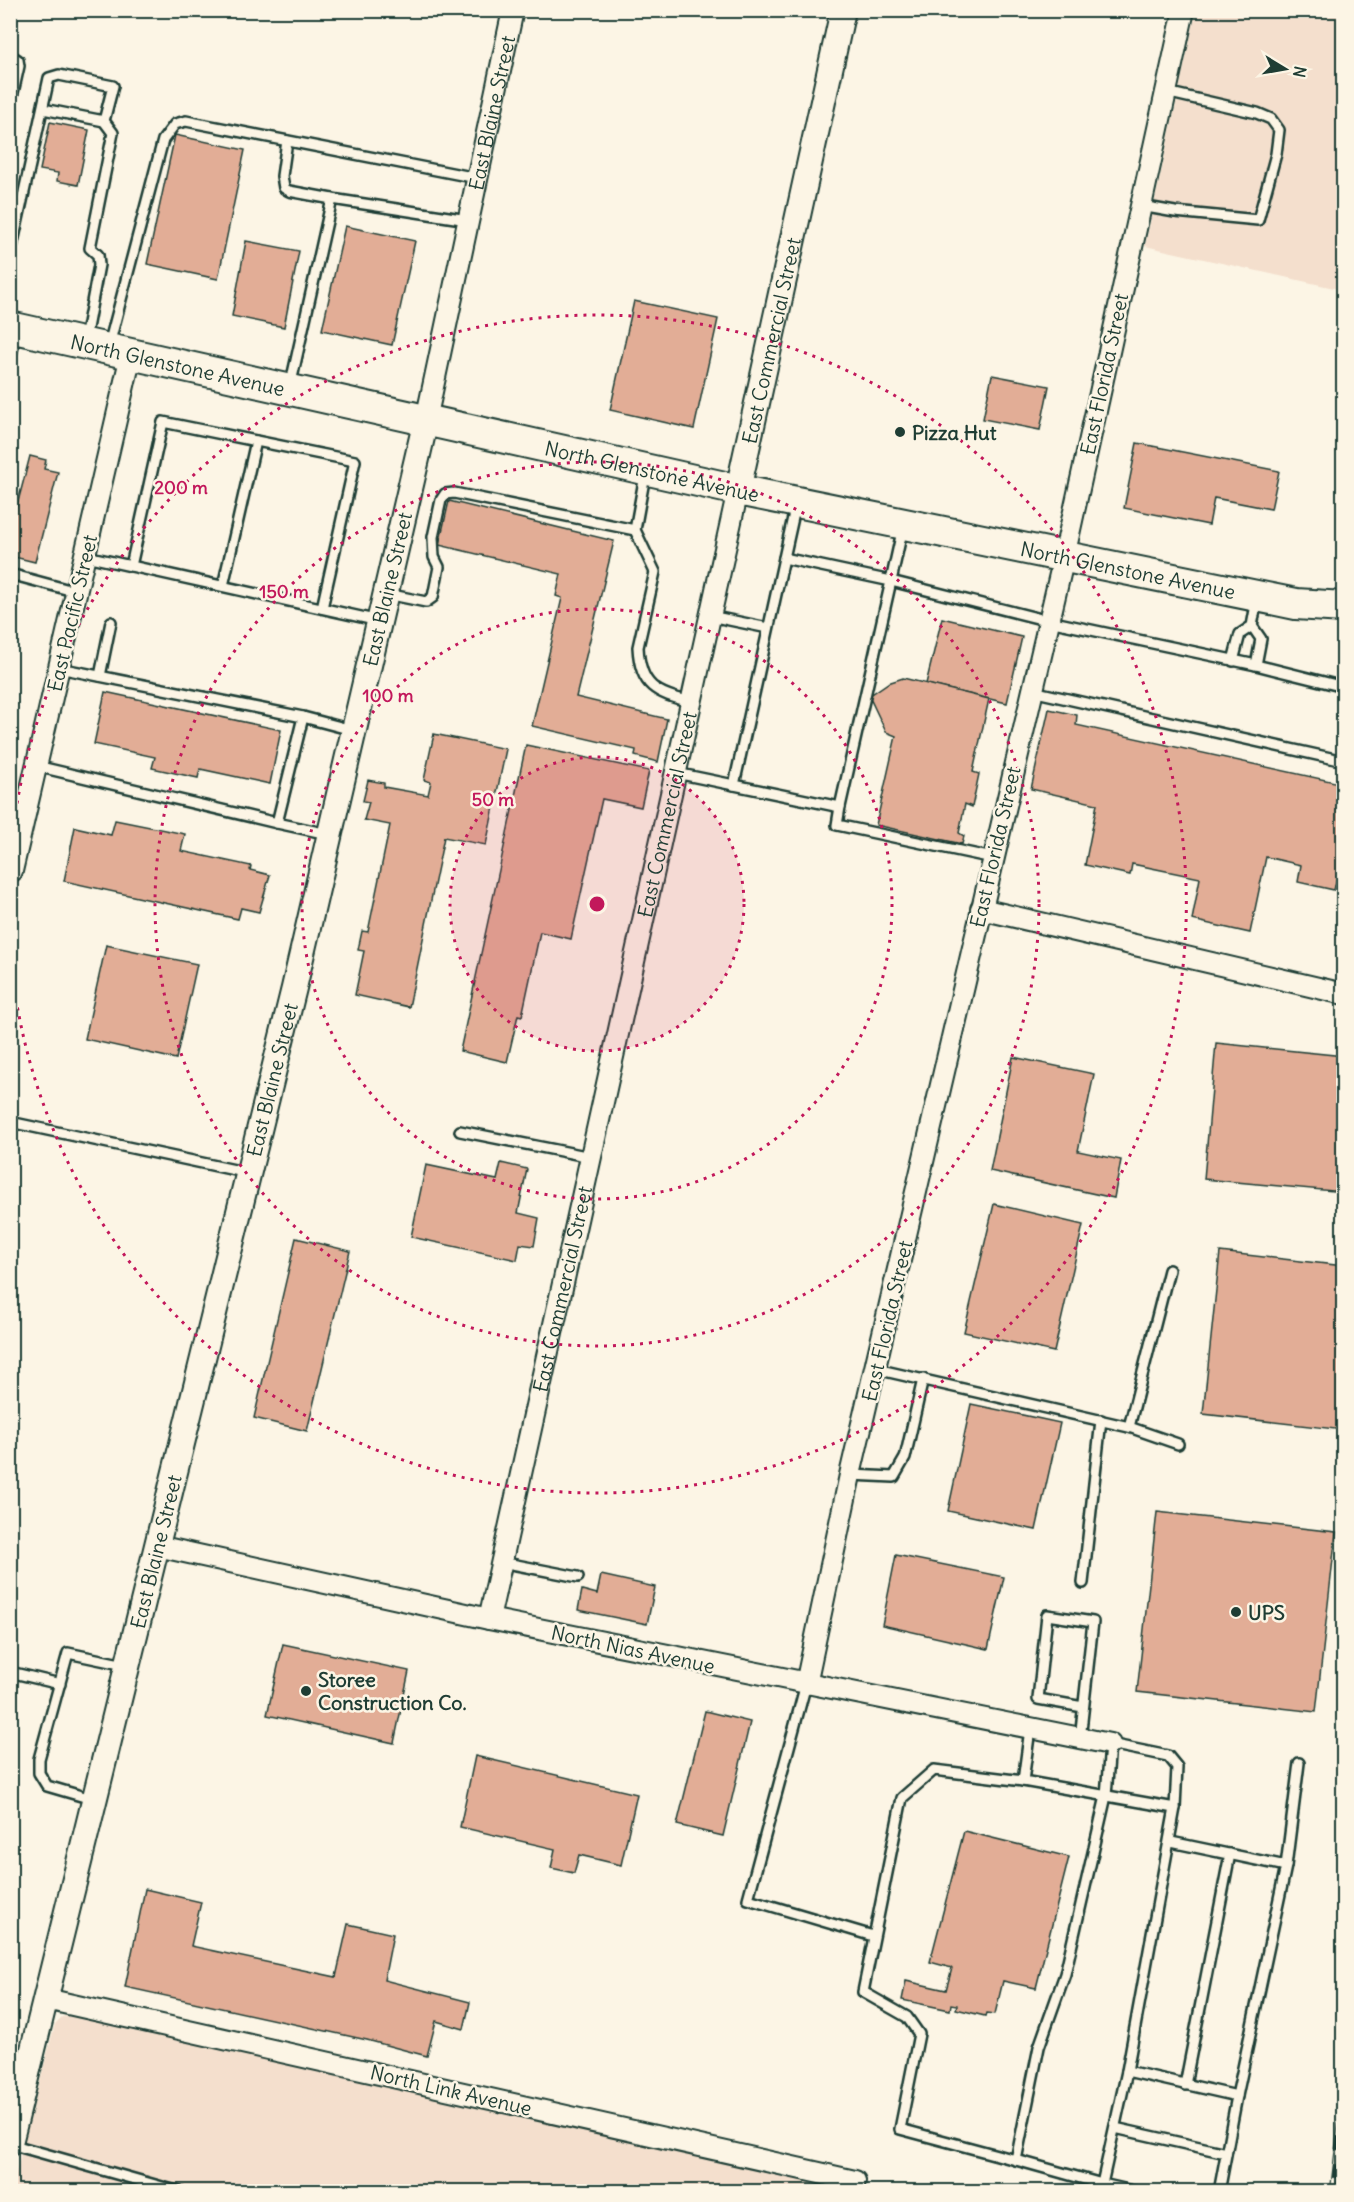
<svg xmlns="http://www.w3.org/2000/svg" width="1354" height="2202" viewBox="0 0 1354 2202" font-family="Delius,sans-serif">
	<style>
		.built { fill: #f4dfcd }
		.building { fill: #e2ad96; stroke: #1f3d34; stroke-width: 1.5 }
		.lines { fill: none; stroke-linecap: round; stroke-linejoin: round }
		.service-casing { stroke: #1f3d34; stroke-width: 14 }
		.minor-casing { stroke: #1f3d34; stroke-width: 24 }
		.tertiary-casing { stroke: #1f3d34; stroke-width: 28 }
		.primary-casing { stroke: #1f3d34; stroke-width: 34 }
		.service { stroke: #fcf5e5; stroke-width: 9 }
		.minor { stroke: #fcf5e5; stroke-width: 20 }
		.tertiary { stroke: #fcf5e5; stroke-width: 24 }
		.primary { stroke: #fcf5e5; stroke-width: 30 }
		.rail-casing { stroke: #1f3d34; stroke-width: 7 }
		.rail { stroke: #fcf5e5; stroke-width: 4.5; stroke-dasharray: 14; stroke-linecap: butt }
		.ring { fill: none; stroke: #c2185b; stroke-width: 3; stroke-dasharray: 3 6 }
		.poi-dot { fill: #1f3d34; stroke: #fcf5e5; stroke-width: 2 }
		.labels { text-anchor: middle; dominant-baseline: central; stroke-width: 5; stroke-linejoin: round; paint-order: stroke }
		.street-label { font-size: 20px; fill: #1f3d34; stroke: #fcf5e5 }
		.poi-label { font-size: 20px; font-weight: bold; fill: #1f3d34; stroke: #fcf5e5; text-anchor: start }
		.centre { fill: #c2185b; stroke: #fcf5e5; stroke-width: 3 }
		.ring-label { font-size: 18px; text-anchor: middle; font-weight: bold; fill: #c2185b; stroke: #fcf5e5; stroke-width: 5; stroke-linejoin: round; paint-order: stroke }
	</style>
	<rect width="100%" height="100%" fill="#fcf5e5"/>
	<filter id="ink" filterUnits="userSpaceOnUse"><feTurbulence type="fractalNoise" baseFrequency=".0167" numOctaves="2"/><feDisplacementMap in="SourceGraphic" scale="12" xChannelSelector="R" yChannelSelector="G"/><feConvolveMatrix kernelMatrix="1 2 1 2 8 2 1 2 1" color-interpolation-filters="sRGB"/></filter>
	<g filter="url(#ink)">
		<g class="built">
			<path d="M1196,11H1343V290L1145,246Z"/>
			<path d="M71,2016L90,2017L838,2184L843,2191L11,2192L55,2024L62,2017Z"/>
		</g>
		<g class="building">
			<path d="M50,122L89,130L78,185L57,181L58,173L40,170Z"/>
			<path d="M175,135L245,150L218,279L147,264Z"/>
			<path d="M345,226L415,241L392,345L322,330Z"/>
			<path d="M246,241L299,251L284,327L232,316Z"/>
			<path d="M634,301L718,319L694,429L610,410Z"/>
			<path d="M992,375L1049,386L1040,430L983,419Z"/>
			<path d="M1137,443L1279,471L1271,509L1214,498L1209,525L1124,508Z"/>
			<path d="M30,456L46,460L44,469L58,472L35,562L10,556V532Z"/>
			<path d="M449,501L614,541L576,697L667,719L658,762L635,756L636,750L532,726L562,598L556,596L561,574L439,545Z"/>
			<path d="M942,618L1022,637L1007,703L926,684Z"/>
			<path d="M903,678L989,699L973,772L979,774L972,807L965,804L959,833L964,836L962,844L876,825L896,736L886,732L869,696L888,683Z"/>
			<path d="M105,692L281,730L270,784L200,769L198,778L152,768L155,757L94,744Z"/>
			<path d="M1049,709L1077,715L1076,725L1344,784V847L1334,890L1298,882L1301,865L1266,857L1250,933L1192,920L1200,878L1132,864L1130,875L1085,865L1097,804L1031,789Z"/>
			<path d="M434,734L506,749L486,845L444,837L409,1007L355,995L364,951L358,950L362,931L368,932L390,825L364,820L369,802L363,801L368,780L384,783V787L428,795L431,782L424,780Z"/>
			<path d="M526,745L649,771L641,807L602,799L571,939L540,932L522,1016L518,1015L507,1062L460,1051Z"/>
			<path d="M115,820L185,834L181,851L251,866L250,870L270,875L259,912L241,908L238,919L64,881L75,827L111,835Z"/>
			<path d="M106,945L197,964L176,1059L85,1039Z"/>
			<path d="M1216,1043L1344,1056V1192L1204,1179Z"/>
			<path d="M1013,1057L1094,1074L1078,1151L1121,1160L1114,1198L990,1171Z"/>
			<path d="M501,1163L527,1169L518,1213L539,1218L534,1246L520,1244L517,1260L411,1237L426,1165L497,1180Z"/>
			<path d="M994,1204L1083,1225L1054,1352L964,1332Z"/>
			<path d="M296,1238L350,1251L307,1431L254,1418Z"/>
			<path d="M1220,1252L1344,1266V1430L1203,1414Z"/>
			<path d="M971,1404L1060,1423L1036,1530L948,1511Z"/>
			<path d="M1157,1512L1336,1532L1316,1712L1137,1692Z"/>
			<path d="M896,1555L1004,1577L988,1649L882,1625Z"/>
			<path d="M601,1575L655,1587L647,1624L578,1610L582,1590L597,1594Z"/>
			<path d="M283,1644L409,1671L394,1743L267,1715Z"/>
			<path d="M705,1711L750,1722L723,1836L677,1825Z"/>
			<path d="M475,1756L637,1794L621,1865L579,1855L574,1873L551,1868L555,1849L460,1827Z"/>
			<path d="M964,1831L1069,1857L1036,1988L1003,1981L995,2014L986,2013L985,2016L956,2009L957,2005L951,2004L950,2010L902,2000L906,1981L946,1990L952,1968L930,1962Z"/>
			<path d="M145,1889L201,1902L191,1946L336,1977L348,1924L393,1934L384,1980L470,2002L464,2029L436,2021L427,2056L367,2040L125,1987Z"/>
		</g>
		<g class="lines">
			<defs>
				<g id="service">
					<path d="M10,55L18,60L19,66L10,106"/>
					<path d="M43,109L104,121"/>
					<path d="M287,141L282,176L284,188L289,191L332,199"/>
					<path d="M1141,206L1175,212L1258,220L1276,154L1279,130L1271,119L1257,113L1166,92"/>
					<path d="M10,256L49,78L59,75L113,86L104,121L113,133L90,248L98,255L99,265L85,339"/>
					<path d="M109,345L163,140L175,124L186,121L477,178"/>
					<path d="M10,358L17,331"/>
					<path d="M290,387L332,199L468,220"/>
					<path d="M645,475L635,530L655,572L638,647C640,687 656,693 691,702"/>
					<path d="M796,504L784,558L891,581L840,807"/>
					<path d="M903,527L891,581L1049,621L1256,665L1344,687"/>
					<path d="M86,556L379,621"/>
					<path d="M131,566L163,422L355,461L322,608"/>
					<path d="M10,574L77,592"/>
					<path d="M223,586L256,441"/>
					<path d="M387,594L426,602L433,597L439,567L434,557L433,537L441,500L445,494L454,493L635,530"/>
					<path d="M710,616L768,628"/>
					<path d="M1252,626L1261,639L1256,665"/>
					<path d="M1233,661L1240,634L1252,626L1257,599"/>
					<path d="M59,668L303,717"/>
					<path d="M100,676L111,622"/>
					<path d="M1032,691L1344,761"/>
					<path d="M36,766L277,823"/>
					<path d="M676,773L734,785L784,558"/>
					<path d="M734,785L840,807L837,825L993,858"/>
					<path d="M328,834L277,823L303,717L352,730"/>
					<path d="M10,1122L249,1173"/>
					<path d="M460,1131L591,1157"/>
					<path d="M876,1369L1129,1427L1178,1444"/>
					<path d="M1129,1427L1169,1270"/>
					<path d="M850,1475L894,1477L905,1458L923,1379"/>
					<path d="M501,1562L578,1577"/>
					<path d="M1083,1583L1101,1420"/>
					<path d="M10,1672L60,1684"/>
					<path d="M806,1684L748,1899L873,1936"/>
					<path d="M1030,1729L1023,1781L1175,1808L1127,2071L1237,2096L1286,1866L1299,1763"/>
					<path d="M1080,1739L1093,1622L1047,1615L1038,1699L1083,1707"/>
					<path d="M1023,1781L934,1770L902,1798L863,1992L907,2017L919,2034L900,2129L1016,2160L1039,2047L1065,1974L1106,1796L1110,1744L1168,1756L1177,1767L1175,1808"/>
					<path d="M95,1800L47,1786L39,1773V1759L68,1653L125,1665"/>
					<path d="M1171,1842L1286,1866"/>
					<path d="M1127,2071L1102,2184L1137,2192"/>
					<path d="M1185,2085L1230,1854"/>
					<path d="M1115,2128L1226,2153"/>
					<path d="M10,2144L180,2192"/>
					<path d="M1016,2160L1102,2184"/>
					<path d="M1219,2192L1237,2096"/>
				</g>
				<g id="minor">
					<path id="s1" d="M426,420L513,10"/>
					<path d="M12,871L131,355"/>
					<path d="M981,909L1344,994"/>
					<path d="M157,1546L489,1619L1110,1744"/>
					<path id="s2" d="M489,1619L738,490"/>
					<path d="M806,1684L850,1475L1064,557L1184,10"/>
					<path d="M46,1999L855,2181L852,2192"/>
				</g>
				<g id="tertiary">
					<path id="s3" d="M738,490L843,10"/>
					<path id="s4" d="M10,2143L294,988L426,420"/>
				</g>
				<g id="primary">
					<path id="s5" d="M10,327L738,490L1296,604L1344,607"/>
				</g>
			</defs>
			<use href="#service" class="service-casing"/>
			<use href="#minor" class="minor-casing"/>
			<use href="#tertiary" class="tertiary-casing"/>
			<use href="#primary" class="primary-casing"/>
			<use href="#service" class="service"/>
			<use href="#minor" class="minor"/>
			<use href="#tertiary" class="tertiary"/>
			<use href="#primary" class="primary"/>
			<defs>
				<path id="rail" d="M1333,2192L1344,2099"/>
			</defs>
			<use href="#rail" class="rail-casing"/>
			<use href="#rail" class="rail"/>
		</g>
	</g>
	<circle cx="597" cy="904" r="147" fill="#c2185b" fill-opacity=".12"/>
	<g class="ring">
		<circle cx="597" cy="904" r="147"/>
		<circle cx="597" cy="904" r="295"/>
		<circle cx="597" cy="904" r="442"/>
		<path d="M11 848A589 589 0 1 1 11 960"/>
	</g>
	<g class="poi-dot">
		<circle cx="900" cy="432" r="6"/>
		<circle cx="1236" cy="1612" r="6"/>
		<circle cx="306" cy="1691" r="6"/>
	</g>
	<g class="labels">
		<g class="street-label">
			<text stroke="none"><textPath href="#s1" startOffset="314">East Blaine Street</textPath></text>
			<text stroke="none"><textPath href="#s3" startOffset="153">East Commercial Street</textPath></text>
			<text stroke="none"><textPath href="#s5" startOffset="172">North Glenstone Avenue</textPath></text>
			<text transform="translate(1104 374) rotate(-78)">East Florida Street</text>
			<text stroke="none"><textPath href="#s5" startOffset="658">North Glenstone Avenue</textPath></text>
			<text stroke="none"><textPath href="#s5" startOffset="1144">North Glenstone Avenue</textPath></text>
			<text stroke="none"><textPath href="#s4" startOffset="1599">East Blaine Street</textPath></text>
			<text transform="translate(72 613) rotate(-77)">East Pacific Street</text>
			<text stroke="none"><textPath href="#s2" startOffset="824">East Commercial Street</textPath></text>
			<text transform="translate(995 847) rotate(-77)">East Florida Street</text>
			<text stroke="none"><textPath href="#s4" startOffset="1095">East Blaine Street</textPath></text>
			<text stroke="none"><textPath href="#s2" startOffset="338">East Commercial Street</textPath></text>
			<text transform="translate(887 1321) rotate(-77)">East Florida Street</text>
			<text stroke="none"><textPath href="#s4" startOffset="609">East Blaine Street</textPath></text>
			<text transform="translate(633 1649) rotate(12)">North Nias Avenue</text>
			<text transform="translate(451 2090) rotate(13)">North Link Avenue</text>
		</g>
		<g class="poi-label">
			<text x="912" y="432">Pizza Hut</text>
			<text x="1248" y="1612">UPS</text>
			<text x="318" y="1679">Storee<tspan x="318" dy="23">Construction Co.</tspan></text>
		</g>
	</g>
	<circle cx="597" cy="904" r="9" class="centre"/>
	<g class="ring-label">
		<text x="181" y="494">200 m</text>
		<text x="284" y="598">150 m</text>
		<text x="388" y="702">100 m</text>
		<text x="493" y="806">50 m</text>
	</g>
	<rect width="1354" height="2202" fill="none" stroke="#fcf5e5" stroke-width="36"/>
	<rect x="18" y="18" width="1318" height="2166" fill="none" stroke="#1f3d34" stroke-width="2" filter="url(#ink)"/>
	<g transform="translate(1285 69) rotate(101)" stroke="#fcf5e5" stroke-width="4.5" paint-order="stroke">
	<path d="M0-4.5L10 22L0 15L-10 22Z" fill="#1f3d34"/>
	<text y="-9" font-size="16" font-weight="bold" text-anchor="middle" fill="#1f3d34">N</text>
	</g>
</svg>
